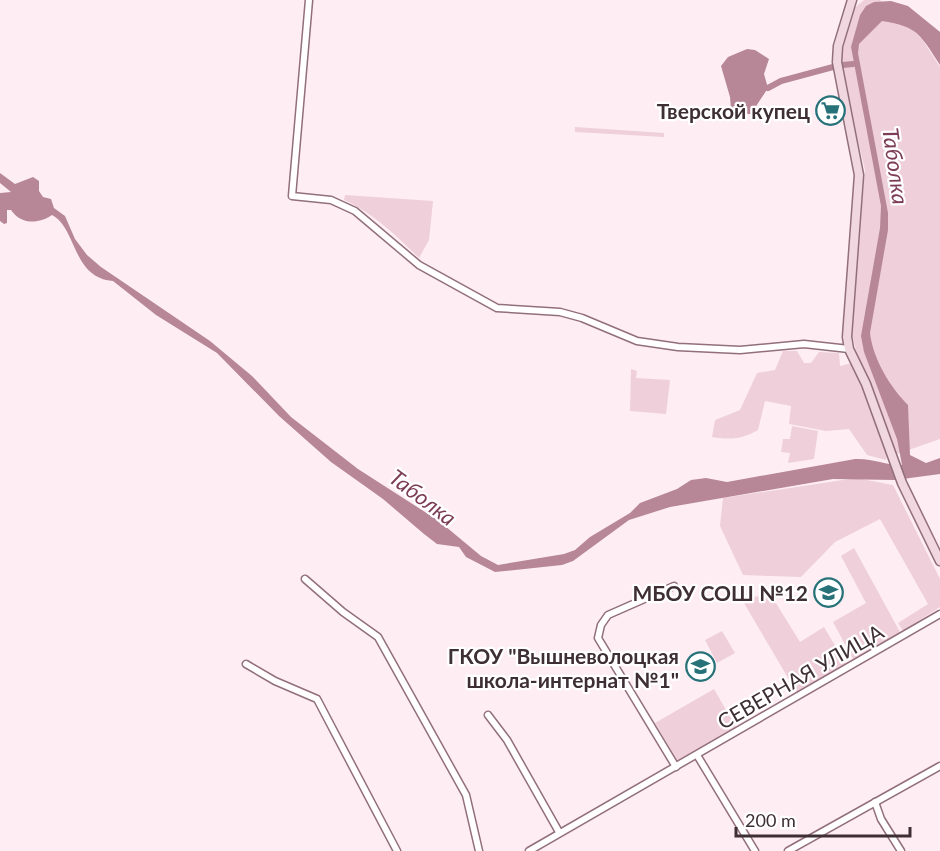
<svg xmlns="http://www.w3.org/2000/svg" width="940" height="851" viewBox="0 0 940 851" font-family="Lato,sans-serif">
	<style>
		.green { fill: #efcfd9 }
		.water { fill: #b78798 }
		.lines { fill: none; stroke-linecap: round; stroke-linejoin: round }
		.canal { stroke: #b78798; stroke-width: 6 }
		.street-casing { stroke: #926f7b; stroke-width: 9 }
		.secondary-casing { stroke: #926f7b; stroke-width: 11 }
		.street { stroke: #fff; stroke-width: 6 }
		.secondary { stroke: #f0d7e0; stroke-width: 8 }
		.labels { text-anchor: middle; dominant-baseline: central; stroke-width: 4.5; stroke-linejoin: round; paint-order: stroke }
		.poi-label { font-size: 21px; font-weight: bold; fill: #3e2f34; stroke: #fff; text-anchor: end }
		.street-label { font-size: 21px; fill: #3e2f34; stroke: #fff }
		.water-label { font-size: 22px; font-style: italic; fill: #7d3d56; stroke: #fff }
	</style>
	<rect width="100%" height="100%" fill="#feeef3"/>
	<g class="green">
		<path d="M864,0H880L922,39L940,67V439L897,454L856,350L851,331L865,170L845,88L841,57L851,11Z"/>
		<path d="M575,127L664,133V137L575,132Z"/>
		<path d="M345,195L433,201L429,240L419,258C398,237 372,212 344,200Z"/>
		<path d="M783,351H797L804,363H811L819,352L839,353L840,366L852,363L887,455L886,460L867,455L849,429L826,431L789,424L791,406L765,401L758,430C743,439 730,440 712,437L715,420L740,410L757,373L775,370Z"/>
		<path d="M631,369L637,371L636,378L670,380L666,414L630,411Z"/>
		<path d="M792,426L818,431L814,459L788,463L790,453L781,452L783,439H790Z"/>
		<path d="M856,478L893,485L940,579V607L903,631L898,623L928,604L880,519L835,542L801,577L743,575L720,526L723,498Z"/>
		<path d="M854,548L900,632L853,659L833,622L866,603L841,556Z"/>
		<path d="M771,595L800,642L824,627L846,664L797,693L741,598Z"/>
		<path d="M722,631L735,653L717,663L705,640Z"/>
		<path d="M714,689L737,729L678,762L655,723Z"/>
	</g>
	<g class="water">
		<path d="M891,1L908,6L940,32V65C921,36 918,26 882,21L859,44L858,53L888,213V230L870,333C873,359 890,387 908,405L910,455L926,463L940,458V474L895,480L833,479L670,507L629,520L573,561L562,565L495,572L466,557L459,547L437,544L424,534L383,499L331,462L279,416L217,353L156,315L113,281C72,278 77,228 52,215C39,224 21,225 11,210H7V223L4,224L0,221V193L11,192L0,183V173L15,184L33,177L39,181V191L43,197L51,199L54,208L65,216L75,239L87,255L101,267L210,341L252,376L291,417L358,469L439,521L481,556L498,565L564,554L575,550L590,537L630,513L640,503L677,489L691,480L706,478L727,482L855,459C872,458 885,465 902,465L897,439L864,352L861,336L880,228L881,206L851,47L860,15L866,6L874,2Z"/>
		<path d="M747,49L755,50L769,59L764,74L768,88L751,114H738L731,109L730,97L721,66L728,57Z"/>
	</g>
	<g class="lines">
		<g class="canal">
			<path d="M842,65L853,64"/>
			<path d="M768,88L781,81L833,67"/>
		</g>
		<defs>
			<g id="street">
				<path d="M309,0L292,196L331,200L355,211L419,265L497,308L560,312L582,318L637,341L678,347L740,350L804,344L849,349"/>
				<path d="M305,579L343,612L378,637L466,795L479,851"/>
				<path d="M674,586L608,615L601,625L598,638L676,767"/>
				<path d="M246,664L275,681L317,699L397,851"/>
				<path d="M488,715L507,740L559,832"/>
				<path d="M697,755L755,851"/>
				<path d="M875,802L881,819L901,851"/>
				<path d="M529,851L940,614"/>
				<path d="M788,851L940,766"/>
			</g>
			<path id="secondary" d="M852,0L838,46L837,62L859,175L847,337L849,349L866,384L902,483L940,561"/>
		</defs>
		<use href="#street" class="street-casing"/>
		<use href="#secondary" class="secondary-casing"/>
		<use href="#street" class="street"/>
		<use href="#secondary" class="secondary"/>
	</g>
	<defs>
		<symbol id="supermarket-ring" viewBox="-11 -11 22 22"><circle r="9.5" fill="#fff" stroke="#277179" stroke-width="1.5"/><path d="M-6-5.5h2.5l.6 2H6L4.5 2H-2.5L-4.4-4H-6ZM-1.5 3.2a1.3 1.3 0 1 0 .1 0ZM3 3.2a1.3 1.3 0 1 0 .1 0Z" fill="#277179"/></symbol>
		<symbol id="school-ring" viewBox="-11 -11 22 22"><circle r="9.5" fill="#fff" stroke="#277179" stroke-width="1.5"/><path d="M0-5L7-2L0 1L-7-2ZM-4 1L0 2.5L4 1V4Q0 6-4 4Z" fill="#277179"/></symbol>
	</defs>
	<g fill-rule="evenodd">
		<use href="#supermarket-ring" x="814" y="94" width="33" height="33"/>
		<use href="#school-ring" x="812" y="576" width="33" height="33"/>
		<use href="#school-ring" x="684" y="650" width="33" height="33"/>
	</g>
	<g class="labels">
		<g class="poi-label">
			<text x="810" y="110">Тверской купец</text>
			<text x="808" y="592">МБОУ СОШ №12</text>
			<text x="679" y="655">ГКОУ "Вышневолоцкая<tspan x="679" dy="24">школа-интернат №1"</tspan></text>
		</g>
		<g class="street-label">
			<text transform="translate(800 676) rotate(-30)">СЕВЕРНАЯ УЛИЦА</text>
		</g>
		<g class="water-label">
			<text transform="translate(896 166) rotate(82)">Таболка</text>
			<text transform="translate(423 497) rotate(37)">Таболка</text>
		</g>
	</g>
	<path d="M736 827v9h174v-9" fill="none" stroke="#3e2f34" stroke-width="3"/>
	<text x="745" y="827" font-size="18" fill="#3e2f34" stroke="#ffffff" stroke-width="4.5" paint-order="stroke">200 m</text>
</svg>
